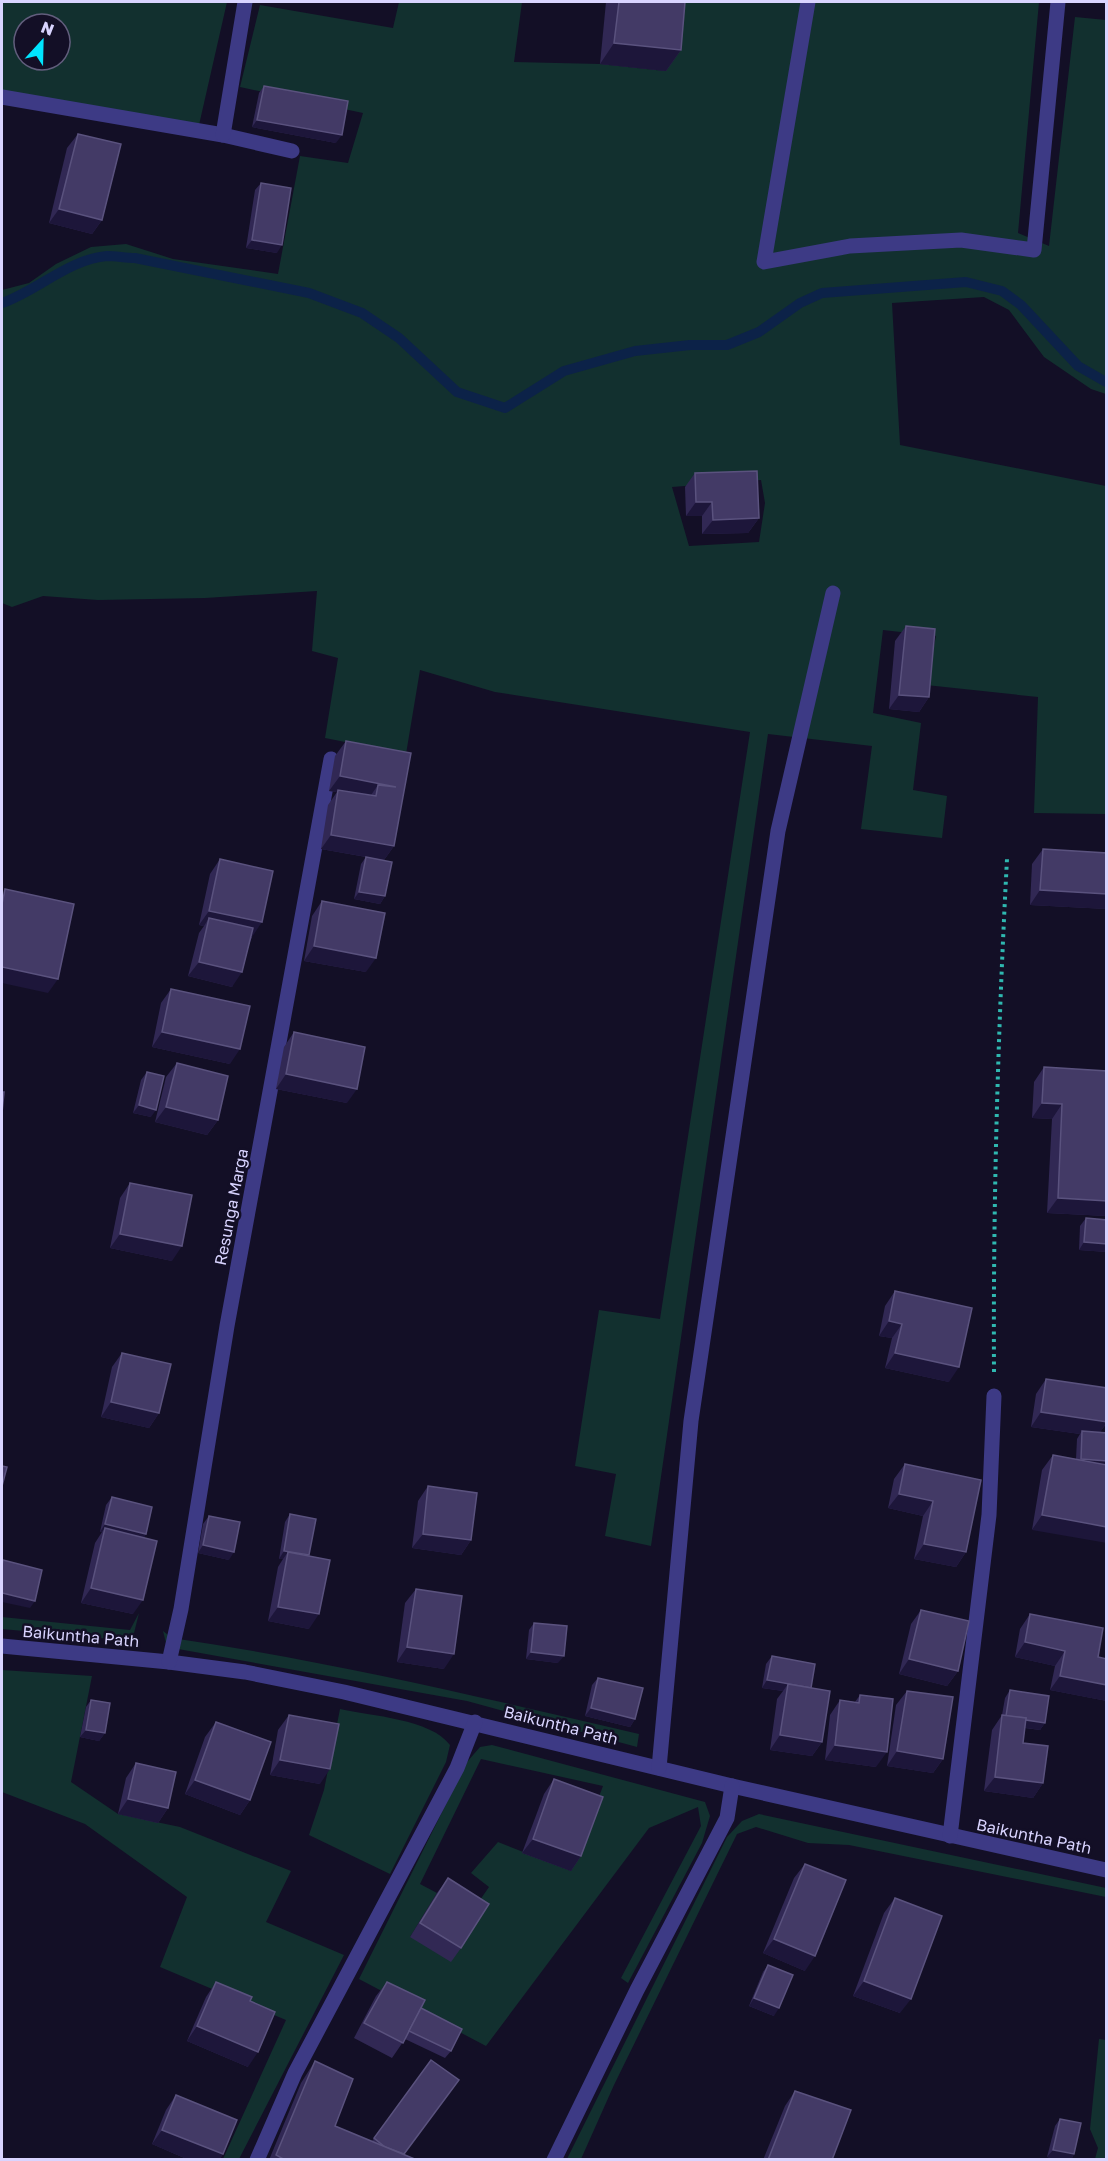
<svg xmlns="http://www.w3.org/2000/svg" width="1108" height="2161" viewBox="0 0 1108 2161" font-family="'Golos Text',sans-serif">
	<style>
		.green { fill: #12302f; fill-rule: evenodd }
		.lines { fill: none; stroke-linecap: round; stroke-linejoin: round }
		.stream { stroke: #0c2248; stroke-width: 10 }
		.path { stroke: #2fb8b0; stroke-width: 4; stroke-dasharray: 3 4.5; stroke-linecap: butt }
		.minor { stroke: #3d3a85; stroke-width: 15 }
		.wall { fill: #312854 }
		.shaded-wall { fill: #1d163a }
		.building { fill: #433a66; stroke: #5a527e; stroke-width: 1.5 }
		.labels { text-anchor: middle; dominant-baseline: central; stroke-width: 5; stroke-linejoin: round; paint-order: stroke }
		.street-label { font-size: 16px; fill: #d9d4ff; stroke: #130f26 }
	</style>
	<rect width="100%" height="100%" fill="#130f26"/>
	<g class="green">
		<path d="M2,2H227L199,125L2,104ZM24,24H60V60H24Z"/>
		<path d="M399,2H522L514,62L600,64L665,71L673,2H1039L1018,233L1049,246L1075,17L1106,20V394L1091,389L1044,357L1009,310L984,297L892,303L900,445L1106,486V814L1034,813L1038,697L926,685L936,636L883,630L873,713L921,723L913,790L947,796L942,838L861,829L872,746L768,734L651,1546L605,1536L616,1474L575,1466L599,1310L660,1319L750,732L495,692L420,670L406,754L325,738L338,658L312,651L317,591L205,598L98,600L43,596L12,607L2,603V290L29,283L56,264L91,247L126,244L173,259L278,274L300,156L348,163L363,113L240,87L260,5L393,28ZM761,480L765,503L759,542L689,546L672,487Z"/>
		<path d="M139,1613L132,1641L2,1629V1617L130,1630Z"/>
		<path d="M163,1631L172,1638C330,1661 484,1698 639,1734L637,1747L467,1701L167,1647Z"/>
		<path d="M2,1670L92,1676L71,1782L118,1814L180,1827L291,1871L266,1922L344,1955L239,2159H223L286,2020L160,1967L187,1897L85,1824L2,1792Z"/>
		<path d="M340,1709C371,1716 431,1719 450,1745L446,1762L390,1874L309,1835L324,1790Z"/>
		<path d="M492,1745L705,1802L710,1816L702,1843L628,1983L621,1978L701,1826L698,1807L649,1828L486,2046L359,1979L467,1762L480,1747ZM481,1759L603,1786L571,1871L498,1842L471,1873L489,1887L471,1913L410,1937L437,1893L420,1884Z"/>
		<path d="M759,1814L1106,1888V1897L849,1845L808,1843L756,1827L737,1834L614,2085L581,2159H567L727,1837L742,1821Z"/>
		<path d="M1099,2039L1106,2040V2159H1095L1098,2148L1090,2129Z"/>
	</g>
	<g class="lines">
		<path class="stream" d="M2,303C37,291 69,259 107,256C116,256 126,258 135,258L309,293L362,313L399,338L457,392L505,408L564,371L635,351L690,345H727L759,332L800,303L822,293L966,282L1002,291L1021,305L1078,366L1106,382"/>
		<path class="path" d="M994,1372C993,1200 998,1030 1007,859"/>
		<g class="minor">
			<path d="M808,2L764,262L850,246L961,240L1034,250L1058,2"/>
			<path d="M2,97L223,135L292,151"/>
			<path d="M223,135L245,2"/>
			<path d="M2,1646L169,1662L245,1672L344,1692L732,1786L1106,1870"/>
			<path d="M169,1662L181,1609L227,1326L331,759"/>
			<path d="M659,1768L691,1421L778,831L833,593"/>
			<path d="M950,1836L989,1515L994,1396"/>
			<path d="M257,2160L295,2073L457,1768L475,1722"/>
			<path d="M554,2160L637,1990L727,1818L732,1786"/>
		</g>
	</g>
	<g class="wall">
		<path d="M606,2H685L681,50L666,71L600,64Z"/>
		<path d="M264,86L336,143L252,127L259,93Z"/>
		<path d="M78,134L102,220L92,234L49,223L67,148Z"/>
		<path d="M261,183L277,253L246,248L255,190Z"/>
		<path d="M695,473L759,518L748,533L702,534V516H686L685,487Z"/>
		<path d="M906,626L929,697L919,712L889,709L895,641Z"/>
		<path d="M346,741L411,753L394,846L384,860L385,896L380,904L354,899L361,864L366,857L321,849L328,805L337,792L329,791L335,756Z"/>
		<path d="M1043,849L1107,853V909L1030,905L1032,864Z"/>
		<path d="M220,859L252,937L232,987L188,976L199,933L204,926L199,925L210,874Z"/>
		<path d="M322,901L366,972L304,961L312,916Z"/>
		<path d="M171,989L230,1064L152,1047L161,1003Z"/>
		<path d="M294,1032L347,1103L276,1089L284,1047Z"/>
		<path d="M177,1063L218,1120L207,1135L155,1122L166,1077Z"/>
		<path d="M1044,1067L1107,1071V1216L1047,1213L1052,1119L1032,1118L1034,1082Z"/>
		<path d="M147,1072L151,1117L133,1113L141,1080Z"/>
		<path d="M130,1183L172,1261L110,1248L120,1198Z"/>
		<path d="M1086,1218L1107,1220V1252L1079,1250L1080,1226Z"/>
		<path d="M895,1291L949,1382L885,1368L892,1338L879,1336L885,1306Z"/>
		<path d="M122,1353L159,1413L149,1428L101,1417L112,1367Z"/>
		<path d="M1046,1379L1107,1423L1099,1433H1107L1032,1530L1042,1470L1053,1455L1076,1459L1077,1439L1080,1434L1031,1427L1036,1394Z"/>
		<path d="M905,1464L981,1480L966,1552L956,1567L914,1559L923,1516L888,1508L894,1479Z"/>
		<path d="M428,1486L471,1540L461,1555L412,1548L418,1501Z"/>
		<path d="M112,1497L146,1534L144,1537L133,1614L81,1603L95,1543L102,1532H100L106,1505Z"/>
		<path d="M290,1514L308,1556L309,1629L268,1621L278,1567L283,1559H279L285,1522Z"/>
		<path d="M209,1516L229,1560L198,1553L203,1524Z"/>
		<path d="M416,1589L444,1669L397,1662L405,1603Z"/>
		<path d="M921,1610L958,1671L947,1686L899,1674L911,1624Z"/>
		<path d="M1030,1614L1098,1657L1107,1659V1701L1050,1690L1055,1666L1015,1657L1020,1629Z"/>
		<path d="M534,1623L558,1663L526,1659L529,1630Z"/>
		<path d="M772,1656L811,1688L822,1742L812,1756L770,1750L777,1699L783,1691L762,1688L766,1664Z"/>
		<path d="M598,1678L635,1719L630,1727L585,1716L592,1685Z"/>
		<path d="M1010,1690L1045,1723L1040,1730L1025,1728L1023,1743L1043,1783L1033,1798L984,1791L992,1730L1002,1715L1005,1698Z"/>
		<path d="M907,1691L943,1759L933,1773L887,1766L896,1705Z"/>
		<path d="M860,1695L876,1767L825,1760L830,1715L840,1700L855,1702Z"/>
		<path d="M91,1700L105,1733L99,1741L80,1737L86,1707Z"/>
		<path d="M289,1715L320,1784L270,1775L278,1730Z"/>
		<path d="M216,1722L250,1800L240,1815L185,1794L205,1737Z"/>
		<path d="M136,1763L168,1808L158,1823L118,1814L126,1778Z"/>
		<path d="M554,1779L581,1856L571,1871L522,1853L544,1794Z"/>
		<path d="M805,1864V1971L763,1953L794,1878Z"/>
		<path d="M448,1878L461,1948L451,1962L410,1937L437,1893Z"/>
		<path d="M895,1898L900,2013L853,1996L884,1913Z"/>
		<path d="M768,1965L774,2016L749,2006L763,1972Z"/>
		<path d="M216,1982L250,2001L248,2067L187,2041L206,1997Z"/>
		<path d="M387,1982L421,2008L451,2051L445,2058L405,2039L392,2058L354,2038L376,1996Z"/>
		<path d="M431,2060L459,2080L404,2154L417,2160H269L301,2083L315,2061L335,2126L372,2141Z"/>
		<path d="M795,2091L832,2160H763L785,2106Z"/>
		<path d="M176,2095L223,2154L219,2160H189L152,2144L166,2110Z"/>
		<path d="M1060,2119L1074,2154L1071,2160H1058L1047,2157L1055,2126Z"/>
	</g>
	<g class="shaded-wall">
		<path d="M614,43L681,50L666,71L600,64Z"/>
		<path d="M257,120L342,135L336,143L252,127Z"/>
		<path d="M59,209L102,220L92,234L49,223Z"/>
		<path d="M252,240L282,245L277,253L246,248Z"/>
		<path d="M696,502H712L702,516H686Z"/>
		<path d="M759,518L748,533L702,534L713,520Z"/>
		<path d="M899,695L929,697L919,712L889,709Z"/>
		<path d="M340,776L396,787L376,796L378,785L369,798L338,790L337,792L329,791Z"/>
		<path d="M331,835L394,846L384,860L321,849Z"/>
		<path d="M1040,890L1107,894V909L1030,905Z"/>
		<path d="M359,892L385,896L380,904L354,899Z"/>
		<path d="M209,911L262,922L252,937L207,927L209,918L204,926L199,925Z"/>
		<path d="M314,946L376,958L366,972L304,961Z"/>
		<path d="M199,962L242,972L232,987L188,976Z"/>
		<path d="M2,967L58,979L48,993L2,983Z"/>
		<path d="M162,1032L240,1049L230,1064L152,1047Z"/>
		<path d="M286,1074L357,1089L347,1103L276,1089Z"/>
		<path d="M1042,1103L1062,1104L1052,1119L1032,1118Z"/>
		<path d="M139,1105L156,1110L151,1117L133,1113Z"/>
		<path d="M166,1107L218,1120L207,1135L155,1122Z"/>
		<path d="M1058,1198L1107,1201V1216L1047,1213Z"/>
		<path d="M120,1234L182,1246L172,1261L110,1248Z"/>
		<path d="M1084,1242L1107,1244V1252L1079,1250Z"/>
		<path d="M889,1321L902,1324L892,1338L879,1336Z"/>
		<path d="M895,1353L959,1367L949,1382L885,1368Z"/>
		<path d="M111,1402L159,1413L149,1428L101,1417Z"/>
		<path d="M1041,1412L1107,1422L1097,1437L1082,1431L1080,1434L1031,1427Z"/>
		<path d="M1081,1459L1107,1461V1469L1075,1466Z"/>
		<path d="M899,1494L933,1501L923,1516L888,1508Z"/>
		<path d="M1042,1515L1107,1527V1543L1032,1530Z"/>
		<path d="M105,1524L146,1534L141,1542L105,1528L102,1532H100Z"/>
		<path d="M423,1534L471,1540L461,1555L412,1548Z"/>
		<path d="M924,1544L966,1552L956,1567L914,1559Z"/>
		<path d="M203,1545L234,1552L229,1560L198,1553Z"/>
		<path d="M284,1551L309,1555L304,1563L288,1552L283,1559H279Z"/>
		<path d="M91,1588L143,1600L133,1614L81,1603Z"/>
		<path d="M2,1593L35,1601L30,1608L2,1602Z"/>
		<path d="M278,1607L319,1614L309,1629L268,1621Z"/>
		<path d="M1025,1642L1065,1651L1055,1666L1015,1657Z"/>
		<path d="M407,1647L454,1654L444,1669L397,1662Z"/>
		<path d="M531,1652L564,1656L558,1663L526,1659Z"/>
		<path d="M909,1659L958,1671L947,1686L899,1674Z"/>
		<path d="M1060,1676L1107,1685V1701L1050,1690Z"/>
		<path d="M767,1680L811,1688L788,1684L783,1691L762,1688Z"/>
		<path d="M591,1708L635,1719L630,1727L585,1716Z"/>
		<path d="M1006,1716L1045,1723L1040,1730L1001,1724Z"/>
		<path d="M86,1730L105,1733L99,1741L80,1737Z"/>
		<path d="M780,1735L822,1742L812,1756L770,1750Z"/>
		<path d="M835,1745L887,1752L876,1767L825,1760Z"/>
		<path d="M897,1751L943,1759L933,1773L887,1766Z"/>
		<path d="M280,1760L330,1769L320,1784L270,1775Z"/>
		<path d="M995,1777L1043,1783L1033,1798L984,1791Z"/>
		<path d="M195,1780L250,1800L240,1815L185,1794Z"/>
		<path d="M128,1799L168,1808L158,1823L118,1814Z"/>
		<path d="M533,1839L581,1856L571,1871L522,1853Z"/>
		<path d="M774,1939L815,1956L805,1971L763,1953Z"/>
		<path d="M864,1981L911,1999L900,2013L853,1996Z"/>
		<path d="M754,1998L779,2008L774,2016L749,2006Z"/>
		<path d="M197,2026L258,2052L248,2067L187,2041Z"/>
		<path d="M162,2130L223,2154L219,2160H189L152,2144Z"/>
		<path d="M1053,2150L1074,2154L1071,2160H1058L1047,2157Z"/>
	</g>
	<g class="building">
		<path d="M619,2H685L681,50L614,43Z"/>
		<path d="M264,86L348,101L342,135L257,120Z"/>
		<path d="M78,134L121,144L102,220L59,209Z"/>
		<path d="M261,183L291,188L282,245L252,240Z"/>
		<path d="M757,471L759,518L713,520L712,502H696L695,473Z"/>
		<path d="M906,626L935,629L929,697L899,695Z"/>
		<path d="M346,741L411,753L394,846L331,835L338,790L376,796L378,785L396,787L340,776Z"/>
		<path d="M1043,849L1107,853V894L1040,890Z"/>
		<path d="M366,857L392,862L385,896L359,892Z"/>
		<path d="M220,859L273,871L262,922L209,911Z"/>
		<path d="M5,889L74,904L58,979L2,967V904Z"/>
		<path d="M322,901L385,913L376,958L314,946Z"/>
		<path d="M209,918L253,928L242,972L199,962Z"/>
		<path d="M171,989L250,1006L240,1049L162,1032Z"/>
		<path d="M294,1032L365,1047L357,1089L286,1074Z"/>
		<path d="M177,1063L228,1076L218,1120L166,1107Z"/>
		<path d="M1044,1067L1107,1071V1201L1058,1198L1062,1104L1042,1103Z"/>
		<path d="M147,1072L164,1076L156,1110L139,1105Z"/>
		<path d="M2,1092H4L2,1113Z"/>
		<path d="M130,1183L192,1195L182,1246L120,1234Z"/>
		<path d="M1086,1218L1107,1220V1244L1084,1242Z"/>
		<path d="M895,1291L972,1308L959,1367L895,1353L902,1324L889,1321Z"/>
		<path d="M122,1353L171,1364L159,1413L111,1402Z"/>
		<path d="M1046,1379L1107,1388V1422L1041,1412Z"/>
		<path d="M1082,1431L1107,1433V1461L1081,1459Z"/>
		<path d="M1053,1455L1107,1465V1527L1042,1515Z"/>
		<path d="M905,1464L981,1480L966,1552L924,1544L933,1501L899,1494Z"/>
		<path d="M2,1466L7,1467L2,1486Z"/>
		<path d="M428,1486L477,1493L471,1540L423,1534Z"/>
		<path d="M112,1497L152,1507L146,1534L105,1524Z"/>
		<path d="M290,1514L316,1519L309,1555L284,1551Z"/>
		<path d="M209,1516L240,1522L234,1552L203,1545Z"/>
		<path d="M105,1528L157,1541L143,1600L91,1588Z"/>
		<path d="M288,1552L330,1560L319,1614L278,1607Z"/>
		<path d="M3,1560L42,1570L35,1601L2,1593V1565Z"/>
		<path d="M416,1589L462,1596L454,1654L407,1647Z"/>
		<path d="M921,1610L969,1621L958,1671L909,1659Z"/>
		<path d="M1030,1614L1103,1628L1098,1657L1107,1659V1685L1060,1676L1065,1651L1025,1642Z"/>
		<path d="M534,1623L567,1626L564,1656L531,1652Z"/>
		<path d="M772,1656L815,1664L811,1688L767,1680Z"/>
		<path d="M598,1678L643,1688L635,1719L591,1708Z"/>
		<path d="M788,1684L830,1691L822,1742L780,1735Z"/>
		<path d="M1010,1690L1049,1696L1045,1723L1026,1720V1718L1006,1716Z"/>
		<path d="M907,1691L953,1697L943,1759L897,1751Z"/>
		<path d="M860,1695L893,1699L887,1752L835,1745L840,1700L859,1703Z"/>
		<path d="M91,1700L110,1703L105,1733L86,1730Z"/>
		<path d="M289,1715L339,1724L330,1769L280,1760Z"/>
		<path d="M1002,1715L1026,1718L1023,1743L1048,1746L1043,1783L995,1777Z"/>
		<path d="M216,1722L271,1742L250,1800L195,1780Z"/>
		<path d="M136,1763L176,1772L168,1808L128,1799Z"/>
		<path d="M554,1779L603,1797L581,1856L533,1839Z"/>
		<path d="M805,1864L846,1880L815,1956L774,1939Z"/>
		<path d="M448,1878L489,1904L461,1948L420,1923Z"/>
		<path d="M895,1898L942,1916L911,1999L864,1981Z"/>
		<path d="M768,1965L793,1975L779,2008L754,1998Z"/>
		<path d="M216,1982L252,1997L250,2001L275,2012L258,2052L197,2026Z"/>
		<path d="M387,1982L425,2000L403,2043L364,2023Z"/>
		<path d="M421,2008L462,2029L451,2051L409,2031Z"/>
		<path d="M431,2060L459,2080L404,2154L385,2147L374,2138Z"/>
		<path d="M315,2061L353,2079L335,2126L417,2160H285L276,2155Z"/>
		<path d="M795,2091L851,2110L832,2160H768Z"/>
		<path d="M176,2095L237,2120L223,2154L162,2130Z"/>
		<path d="M1060,2119L1081,2123L1074,2154L1053,2150Z"/>
	</g>
	<g class="labels">
		<g class="street-label">
			<text transform="translate(231 1207) rotate(-79)">Resunga Marga</text>
			<text transform="translate(81 1636) rotate(5)">Baikuntha Path</text>
			<text transform="translate(561 1725) rotate(14)">Baikuntha Path</text>
			<text transform="translate(1034 1836) rotate(12)">Baikuntha Path</text>
		</g>
	</g>
	<rect width="1108" height="2161" fill="none" stroke="#d9d4ff" stroke-width="6"/>
	<g transform="translate(42 42) rotate(22)"><circle r="28" fill="#130f26" stroke="#625e7d" stroke-width="1.5"/>
	<path d="M0-4.5L10 22L0 15L-10 22Z" fill="#00e5ff"/>
	<text y="-9" font-size="16" font-weight="bold" text-anchor="middle" fill="#d9d4ff">N</text>
	</g>
</svg>
